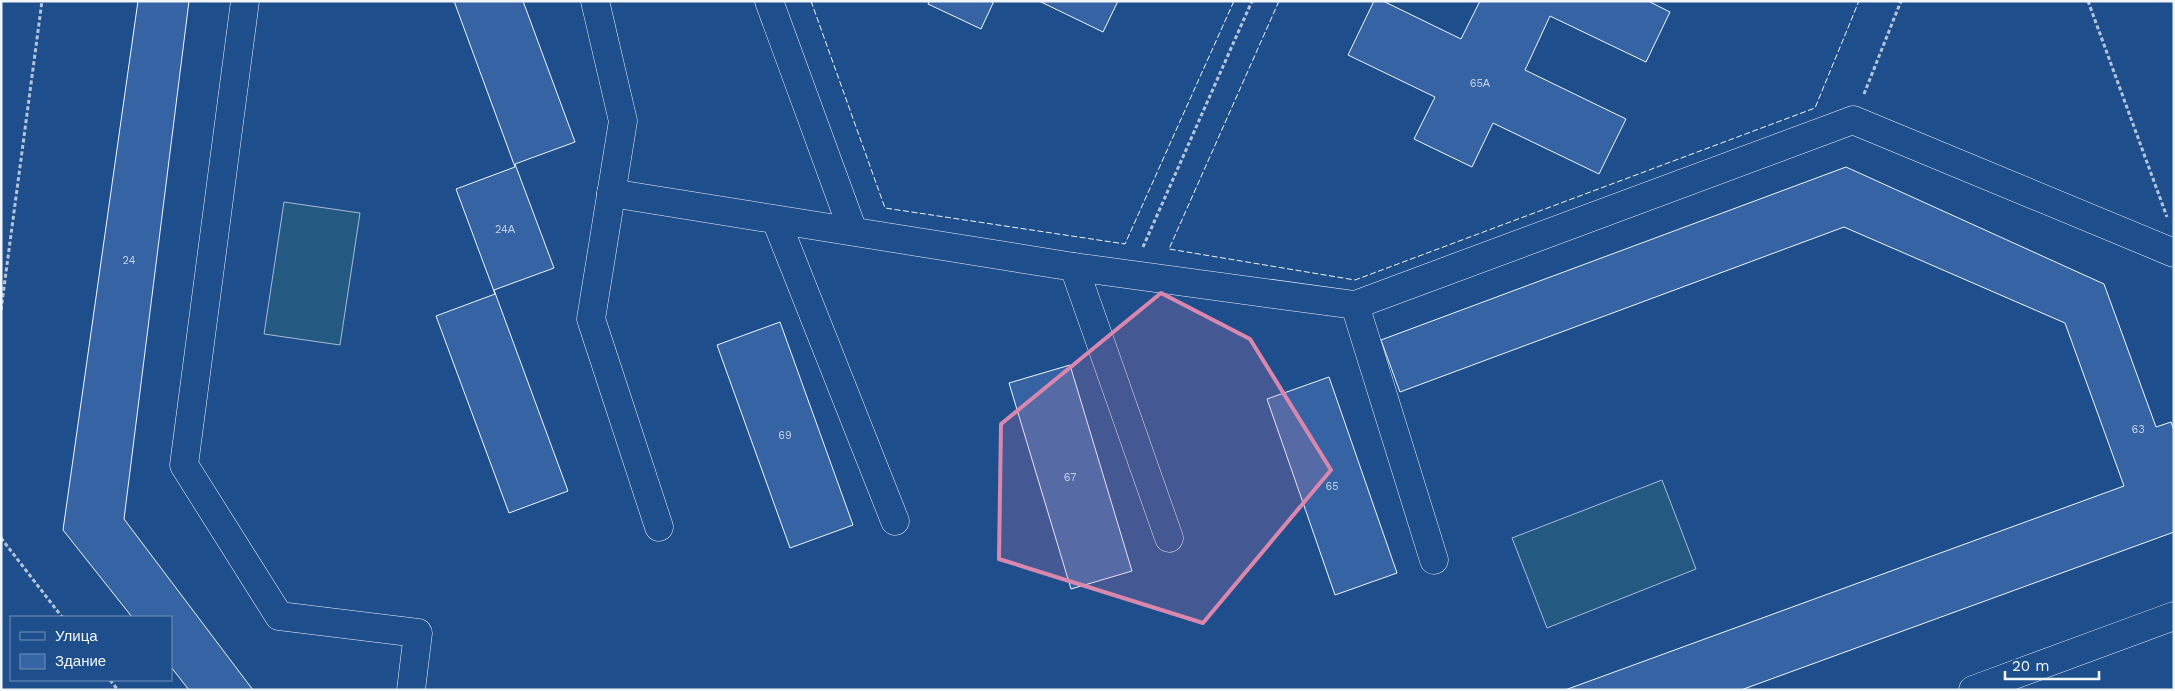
<svg xmlns="http://www.w3.org/2000/svg" width="2175" height="691" viewBox="0 0 2175 691" font-family="'Work Sans',sans-serif">
	<style>
		.grass { fill: #245a82; stroke: #a8bbd7 }
		.building { fill: #3563a3; stroke: #f2f6ff }
		.lines { fill: none; stroke-linecap: round; stroke-linejoin: round }
		.minor-casing { stroke: #f2f6ff; stroke-width: 29 }
		.path { stroke: #b3c4dc; stroke-width: 3; stroke-dasharray: 4 2.5; stroke-linecap: butt }
		.minor { stroke: #1f4e8c; stroke-width: 28 }
		.fence { stroke: #f2f6ff; stroke-width: 1; stroke-dasharray: 6 2.5; stroke-linecap: butt }
		.marked { fill: #da87ad; fill-opacity: 0.2; stroke: #da87ad; stroke-width: 4; stroke-linejoin: round }
		.labels { text-anchor: middle; dominant-baseline: central; stroke-width: 4; stroke-linejoin: round; paint-order: stroke }
		.number-label { font-size: 11px; fill: #c3d1e8 }
	</style>
	<rect width="100%" height="100%" fill="#1f4e8c"/>
	<g class="grass">
		<path d="M284,202L360,213L340,345L264,334Z"/>
		<path d="M1662,480L1696,569L1547,628L1512,538Z"/>
	</g>
	<g class="building">
		<path d="M138,1H189L124,519L253,690H189L171,667V617H132L63,530Z"/>
		<path d="M454,1H523L575,142L515,164L554,268L494,290L568,491L509,513L436,316L495,294L456,189L515,167Z"/>
		<path d="M929,1H994L981,29L928,4Z"/>
		<path d="M1039,1H1118L1103,32Z"/>
		<path d="M1374,1H1383L1461,39L1480,1H1648L1670,12L1646,62L1550,16L1525,70L1626,119L1599,174L1493,123L1472,167L1414,139L1435,97L1348,55Z"/>
		<path d="M1846,167L2104,284L2156,427L2171,422L2174,430V532L1741,690H1565L2124,486L2065,323L1844,227L1400,392L1381,340Z"/>
		<path d="M780,322L853,525L790,548L717,345Z"/>
		<path d="M1070,365L1132,571L1071,589L1009,383Z"/>
		<path d="M1329,377L1397,573L1335,595L1267,399Z"/>
	</g>
	<g class="lines">
		<defs>
			<g id="minor">
				<path d="M245,1L184,465L279,616L418,633L411,690"/>
				<path d="M595,1L623,121L591,319L659,527"/>
				<path d="M769,1L853,231"/>
				<path d="M611,193L1074,267L1355,305L1853,120L2174,253"/>
				<path d="M776,220L895,521"/>
				<path d="M1074,267L1169,538"/>
				<path d="M1355,305L1434,560"/>
				<path d="M1973,690L2174,616"/>
			</g>
		</defs>
		<use href="#minor" class="minor-casing"/>
		<g class="path">
			<path d="M2088,1L2167,217"/>
			<path d="M1864,94L1901,1"/>
			<path d="M1143,247L1252,1"/>
			<path d="M1,310L42,1"/>
			<path d="M1,538L62,617"/>
			<path d="M110,680L118,690"/>
		</g>
		<use href="#minor" class="minor"/>
		<g class="fence">
			<path d="M811,1L885,208L1125,244L1234,1"/>
			<path d="M1279,1L1169,249L1355,280L1815,108L1859,1"/>
		</g>
	</g>
	<path class="marked" d="M1161,293L1250,339L1331,470L1203,623L999,559L1001,424Z"/>
	<g class="labels">
		<g class="number-label">
			<text x="1480" y="83">65А</text>
			<text x="505" y="229">24А</text>
			<text x="129" y="260">24</text>
			<text x="2138" y="429">63</text>
			<text x="785" y="435">69</text>
			<text x="1070" y="477">67</text>
			<text x="1332" y="486">65</text>
		</g>
	</g>
	<rect width="2175" height="691" fill="none" stroke="#f2f6ff" stroke-width="5"/>
	<rect x="10" y="616" width="162" height="65" fill="#1f4e8c" stroke="#7391ba"/>
	<rect x="20" y="632" width="25" height="8" fill="#1f4e8c" stroke="#7391ba"/>
	<text x="55" y="641" font-size="15" fill="#f2f6ff">Улица</text>
	<rect x="20" y="654" width="25" height="15" fill="#3563a3" stroke="#7391ba"/>
	<text x="55" y="666" font-size="15" fill="#f2f6ff">Здание</text>
	<path d="M2005 671v8h94v-8" fill="none" stroke="#f2f6ff" stroke-width="2.5"/>
	<text x="2012" y="671" font-size="15" fill="#f2f6ff" stroke="#1f4e8c" stroke-width="4" paint-order="stroke">20 m</text>
</svg>
